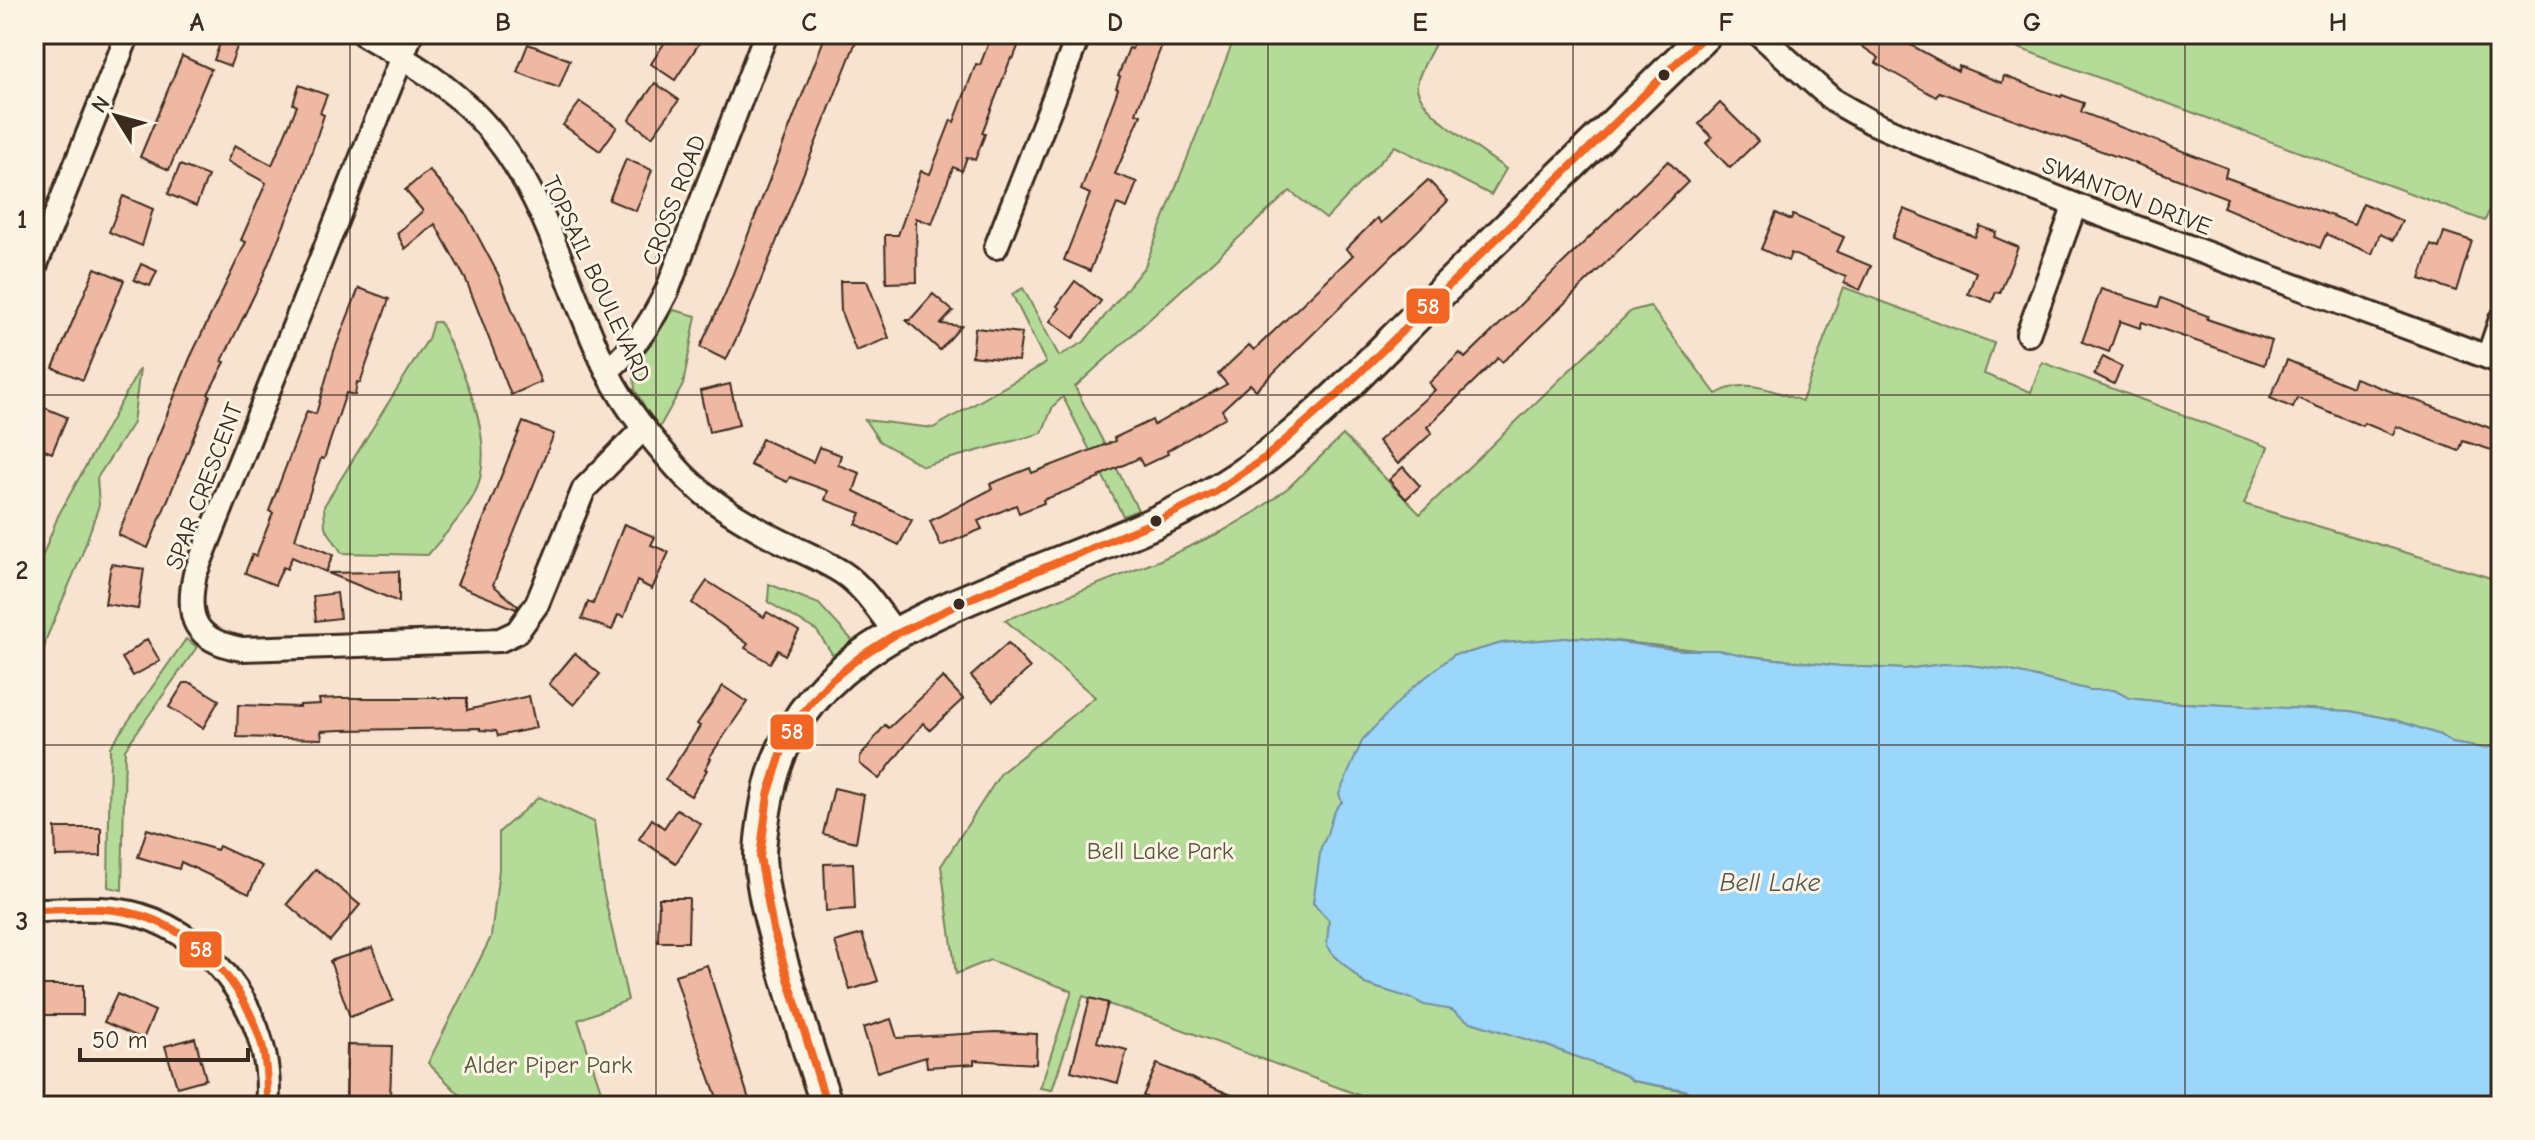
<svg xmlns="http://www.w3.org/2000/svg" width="2535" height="1140" viewBox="0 0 2535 1140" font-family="'Comic Neue',sans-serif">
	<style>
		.green { fill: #b4dc98; stroke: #78835b; stroke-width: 2 }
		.water { fill: #9bd6fb; stroke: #7591a3; stroke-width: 2 }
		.building { fill: #efb8a3; stroke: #3b2a1e; stroke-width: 2 }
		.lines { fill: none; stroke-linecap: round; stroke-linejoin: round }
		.street-casing { stroke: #3b2a1e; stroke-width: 28 }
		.secondary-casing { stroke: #3b2a1e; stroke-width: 36 }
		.street { stroke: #fcf5e5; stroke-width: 22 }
		.secondary { stroke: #fcf5e5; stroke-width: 30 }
		.bus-1-casing { stroke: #fcf5e5; stroke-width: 14 }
		.bus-1 { stroke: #f26522; stroke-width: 8 }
		.grid { fill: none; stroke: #3b2a1e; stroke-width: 2; stroke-opacity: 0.55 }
		.bus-dot { fill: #3b2a1e; stroke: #fcf5e5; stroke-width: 3 }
		.labels { text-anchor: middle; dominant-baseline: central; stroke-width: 6; stroke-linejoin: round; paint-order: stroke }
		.street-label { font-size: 24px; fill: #3b2a1e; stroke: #fcf5e5 }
		.park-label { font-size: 24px; fill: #59563c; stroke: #fcf5e5 }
		.water-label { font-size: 26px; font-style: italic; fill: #535555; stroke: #fcf5e5 }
		.line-badge { stroke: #fcf5e5; stroke-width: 3 }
		.badge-label { font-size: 22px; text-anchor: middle; font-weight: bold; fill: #fff }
		.neatline { fill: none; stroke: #3b2a1e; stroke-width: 3 }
		.grid-label { font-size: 26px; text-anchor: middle; font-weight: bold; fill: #3b2a1e }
	</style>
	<rect width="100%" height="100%" fill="#f8e3d1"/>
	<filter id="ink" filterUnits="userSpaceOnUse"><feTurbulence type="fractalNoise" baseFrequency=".0125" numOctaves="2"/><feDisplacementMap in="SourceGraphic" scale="16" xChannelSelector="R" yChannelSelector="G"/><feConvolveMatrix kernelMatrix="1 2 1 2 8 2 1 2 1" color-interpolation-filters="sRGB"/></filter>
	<g filter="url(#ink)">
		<g class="green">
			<path d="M1236,34H1440C1434,48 1418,72 1417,85C1415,110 1486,154 1506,169L1491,195L1395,146L1326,219L1290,191L1075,387L1138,510L1123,516L1063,397L1053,406L1042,433L923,466L879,441L865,420L933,428L1046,363L1012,294L1023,288L1059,356L1084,342L1145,266Z"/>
			<path d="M1981,34H2501V180L2485,221Z"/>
			<path d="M1843,287L1994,343L1984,374L2031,392L2042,362L2268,447L2244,504L2501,581V746L2482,748L2452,743L2440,735L2395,720L2350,711L2163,702L2129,698L2114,690H2090L2007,670L1968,665L1944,664L1905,669L1840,666L1579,637L1502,643L1467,653L1455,654L1445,662L1342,799L1313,903L1329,920L1327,945L1332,953L1365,984L1452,1010L1468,1021L1545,1045L1625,1075L1633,1081L1686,1091C1699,1099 1716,1096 1730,1106H1388L1154,1019L1083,996L1052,1090L1040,1088L1072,991L990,960L956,974L941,866L1001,773L1095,697L1005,620L1158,561L1221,532L1257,511L1289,487L1343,435L1420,514L1631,311L1650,306L1716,394C1746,377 1771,390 1802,401Z"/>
			<path d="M674,310L696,316L683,385L658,430L635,390L633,364Z"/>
			<path d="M433,322H440C462,369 500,443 474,495C463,516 443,536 428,555L342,553L325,527L324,506L428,339Z"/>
			<path d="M140,368L133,423L97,478L99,505L81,557L46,639L34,703V578L58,516Z"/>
			<path d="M769,584L819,604L853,641L833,655L817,631L768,602Z"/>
			<path d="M186,639L197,647L125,749L122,890L108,887L110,747Z"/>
			<path d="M539,797L594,822L603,890L628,1000L578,1020L606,1106H471L428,1063L491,937L499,869V832Z"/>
		</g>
		<path class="water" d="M1579,637L1681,650H1720L1747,656L1840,666L1905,669L1944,664L1968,665L2007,670L2090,690H2114L2129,698L2163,702L2350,711L2395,720L2440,735L2452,743L2482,748L2501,746V1106H1730C1717,1096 1699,1099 1685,1090L1633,1081L1625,1075L1545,1045L1468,1021L1452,1010L1424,1005L1413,999L1365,984L1332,953L1327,945L1329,920L1313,903L1321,847C1331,833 1328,814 1342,802L1339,794L1363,739L1412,688L1455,654L1467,653L1502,643Z"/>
		<g class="building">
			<path d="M670,34H688L700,42L675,80L651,64Z"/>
			<path d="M826,34H859L746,318L726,360L700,347L725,294Z"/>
			<path d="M992,34H1023L1013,59L1011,58L982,133L985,134L975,160L967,157L962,171L953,167L932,224L916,218L917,282L886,283L885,235H898L921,171L930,174L951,120L954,122L976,64L980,65Z"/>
			<path d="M1138,34H1166L1136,113L1141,115L1115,174L1137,182L1127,208L1117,204L1090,271L1064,260L1090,194L1081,190L1118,89L1116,88L1120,77L1118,76L1129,48L1132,49Z"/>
			<path d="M1844,34H1891L1958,71L1959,66L2002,83L2004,76L2061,97L2062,95L2084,103L2081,112L2227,168L2225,177L2354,224L2363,203L2402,221L2393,240L2380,234L2372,254L2326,234L2320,248L2223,207L2227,198L2162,173L1939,92L1936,97L1876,63L1879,58Z"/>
			<path d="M222,38L238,44L230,66L214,60Z"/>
			<path d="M528,44L570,60L559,88L517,72Z"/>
			<path d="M182,56L211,69L169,170L140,157Z"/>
			<path d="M655,83L679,100L652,137L629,120Z"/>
			<path d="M299,85L327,95L320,113L324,115L301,184L262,279L222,361L225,362L208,394L210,395L201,419L148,548L118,535L190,358L246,242L241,240L266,183L227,161L235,145L272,165L297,106L293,104Z"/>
			<path d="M580,102L617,127L600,151L563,125Z"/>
			<path d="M1720,103L1758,141L1730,168L1706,143L1712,137L1699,124Z"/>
			<path d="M626,159L652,170L636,211L609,200Z"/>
			<path d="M1668,161L1688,182L1519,348L1502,362L1498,358L1427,427L1432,433L1398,464L1378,441L1435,390L1429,383L1460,353L1465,358Z"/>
			<path d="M180,165L208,176L196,206L168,194Z"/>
			<path d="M429,170L465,212L498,274L541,382L511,395L466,280L435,224L405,249L397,233L423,211L405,190Z"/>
			<path d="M1428,180L1448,201L1256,390L1250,384L1222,410L1226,417L1167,451L1168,454L1143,466L1139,458L1099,476L1100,478L1043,500L1044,503L1019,513L1016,505L978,521L982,529L941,546L930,521L992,489L990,484L1030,468L1032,473L1115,441L1114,438L1152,420L1154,425L1227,384L1218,374L1249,345L1254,350L1353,255L1346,249L1377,218L1381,223Z"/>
			<path d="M123,196L153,209L142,246L109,232Z"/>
			<path d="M1904,209L1975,237L1980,226L1996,232L1994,237L2018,247L2000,293L1996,292L1992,302L1968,294L1976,272L1892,238Z"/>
			<path d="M1776,213L1791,220L1793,215L1844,237L1837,252L1871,266L1860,290L1844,283L1846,277L1791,253L1788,261L1761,249Z"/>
			<path d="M2444,232L2472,241L2456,291L2420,279L2431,245L2439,248Z"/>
			<path d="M141,264L157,271L150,286L134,280Z"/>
			<path d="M95,268L124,280L83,380L53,368Z"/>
			<path d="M840,281H867L889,338L856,351L841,312Z"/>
			<path d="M1075,281L1101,301L1073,338L1050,321L1060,308L1057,306Z"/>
			<path d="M359,288L389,299L360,383L357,382L355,395L346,393L324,459L321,458L295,539L333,555L326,572L292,557L287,569L283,567L275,585L245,573L252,555L256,556L273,513L269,511L307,411L316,414L334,351Z"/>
			<path d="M2101,289L2158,307L2161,298L2208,316L2207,319L2272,341L2264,365L2142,322L2140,328L2120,321L2109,352L2082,342Z"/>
			<path d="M933,294L953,311L941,324L961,326L940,350L906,320H910Z"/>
			<path d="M975,328L1022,333L1018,361L972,356Z"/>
			<path d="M2103,357L2122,367L2114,384L2094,374Z"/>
			<path d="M2287,360L2352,387L2355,378L2501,432V453L2463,441L2459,451L2396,426L2393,435L2364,423L2362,426L2297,398L2293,408L2270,398Z"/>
			<path d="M730,384L739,425L709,432L700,391Z"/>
			<path d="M38,405L67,417L52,453L34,446V415Z"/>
			<path d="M523,422L554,434L493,585L518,606L516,609L457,585Z"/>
			<path d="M762,439L813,462L819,447L841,455L838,465L860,473L854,491L912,520L899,545L856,524L861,513L825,500L828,491L790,477L787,482L750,465Z"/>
			<path d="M1403,467L1420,486L1406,499L1389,480Z"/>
			<path d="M624,524L655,537L651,545L669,552L652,589L637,581L624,617L618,615L612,630L582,619L588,602L593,604Z"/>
			<path d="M111,564L144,569L138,609L105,604Z"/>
			<path d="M399,571V602L328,573L376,572Z"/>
			<path d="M707,581L764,617L767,612L799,631L785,655L778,650L770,663L745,648L748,644L692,603Z"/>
			<path d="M337,593L340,618L316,621L313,596Z"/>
			<path d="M147,639L160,661L133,676L122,658Z"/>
			<path d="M1008,643L1030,668L993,701L971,676Z"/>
			<path d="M575,653L600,674L574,705L549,684Z"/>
			<path d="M943,677L963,699L930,730L923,723L879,779L860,764V757L885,725L889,728Z"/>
			<path d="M184,683H191L219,700L203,728L169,707Z"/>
			<path d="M723,686L747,702L709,758L711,759L705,769L707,770L691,796L665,780L700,726L697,724Z"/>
			<path d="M529,696L536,728L498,736L496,731L480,730V728L341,730L321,731L322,739L237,737L238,705L300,707V705L320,704L319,699L340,698H467V710Z"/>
			<path d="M834,788L864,795L856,842L823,834Z"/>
			<path d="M677,809L701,824L676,863L639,839L652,819L664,828Z"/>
			<path d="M55,828H101V856L56,857Z"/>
			<path d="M147,829L217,850L219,846L262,866L249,894L181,862L179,869L138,857Z"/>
			<path d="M853,863L855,909L826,911L824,864Z"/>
			<path d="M316,869L360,905L330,941L287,904Z"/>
			<path d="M659,898H689L688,942H658Z"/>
			<path d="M862,934L878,981L850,990L835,942Z"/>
			<path d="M373,947L393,1001L350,1017L330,961Z"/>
			<path d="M707,965L721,1010L751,1106H720L689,1020L675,975Z"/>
			<path d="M36,985H83V1015H35Z"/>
			<path d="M117,994L155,1011L143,1039L104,1022Z"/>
			<path d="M1090,998L1108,1003L1097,1042L1127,1050L1118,1083L1071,1071Z"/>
			<path d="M891,1019L897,1038L995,1032L1037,1034L1036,1064L974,1060V1064L927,1067L926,1057L877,1072L863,1028Z"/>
			<path d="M195,1038L206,1079L177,1087L165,1046Z"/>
			<path d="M347,1045L392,1046L390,1098L346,1097Z"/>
			<path d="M1157,1064L1258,1106H1167L1143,1096Z"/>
		</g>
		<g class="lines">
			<defs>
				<g id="street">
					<path d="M363,34C405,59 447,83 480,119C547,190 566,288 608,373C625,407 650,437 675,466C700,495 734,516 767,534C792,548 819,557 843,573C864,587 879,612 895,632"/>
					<path d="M411,34L195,574C185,619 195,641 242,649L500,640L517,632L537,604L584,489L644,428"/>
					<path d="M1759,34L1834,101L1871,122L1916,142L2075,205L2501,362"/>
					<path d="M996,247L1079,34"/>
					<path d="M34,269L128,34"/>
					<path d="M2028,334L2075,205"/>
					<path d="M2488,357L2501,319"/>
					<path d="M607,371C636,346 650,325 667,291L766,34"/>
					<path d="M34,910C68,910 106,905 139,915C218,938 276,1025 267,1106"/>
				</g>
				<path id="secondary" d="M827,1106C812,1061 798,1017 785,972C774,934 762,897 760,857C760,836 764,816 768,795C794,667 907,624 1014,580C1092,548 1172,522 1241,475C1310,428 1367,365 1426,307C1519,216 1613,125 1706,34"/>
			</defs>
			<use href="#street" class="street-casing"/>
			<use href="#secondary" class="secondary-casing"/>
			<use href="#street" class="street"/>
			<use href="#secondary" class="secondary"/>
			<defs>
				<g id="bus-1">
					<path d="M34,910C65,910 96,906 127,912C192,925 244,982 262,1045C267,1065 267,1085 267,1106"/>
					<path d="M827,1106L773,929L760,857L768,795L782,751L802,714L829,682L861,656L896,634L974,597L1159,520L1215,492L1266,457L1337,395L1706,34"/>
				</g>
			</defs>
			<use href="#bus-1" class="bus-1-casing"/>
			<use href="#bus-1" class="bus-1"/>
		</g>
	</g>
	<path class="grid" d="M350,34V1106M656,34V1106M962,34V1106M1268,34V1106M1573,34V1106M1879,34V1106M2185,34V1106M34,395H2501M34,745H2501"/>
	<g class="bus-dot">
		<circle cx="1664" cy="75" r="7"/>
		<circle cx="1156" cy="521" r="7"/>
		<circle cx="959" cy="604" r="7"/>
	</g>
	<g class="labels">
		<g class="street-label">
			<text transform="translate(2127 196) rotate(21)">SWANTON DRIVE</text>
			<text transform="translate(674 200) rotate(-69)">CROSS ROAD</text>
			<text transform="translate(597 279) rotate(65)">TOPSAIL BOULEVARD</text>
			<text transform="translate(204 486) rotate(-69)">SPAR CRESCENT</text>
		</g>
		<g class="park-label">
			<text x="1160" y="851">Bell Lake Park</text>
			<text x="548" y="1065">Alder Piper Park</text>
		</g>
		<g class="water-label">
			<text x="1770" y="883">Bell Lake</text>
		</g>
	</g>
	<g class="line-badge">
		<rect x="1405" y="287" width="46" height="38" rx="8" fill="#f26522"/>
		<rect x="769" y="713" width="46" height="38" rx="8" fill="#f26522"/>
		<rect x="178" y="930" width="45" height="39" rx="8" fill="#f26522"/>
	</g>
	<g class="badge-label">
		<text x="1428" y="314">58</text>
		<text x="792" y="739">58</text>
		<text x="201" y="957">58</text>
	</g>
	<rect width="2535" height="1140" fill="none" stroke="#fcf5e5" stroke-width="88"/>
	<g transform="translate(116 116) rotate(307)" stroke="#fcf5e5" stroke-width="6" paint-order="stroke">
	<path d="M0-6L14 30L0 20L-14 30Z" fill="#3b2a1e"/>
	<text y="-12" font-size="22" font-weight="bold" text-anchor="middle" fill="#3b2a1e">N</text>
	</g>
	<path d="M80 1048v12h168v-12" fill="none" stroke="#3b2a1e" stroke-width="4"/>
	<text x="92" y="1048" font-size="24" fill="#3b2a1e" stroke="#fcf5e5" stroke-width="6" paint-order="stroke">50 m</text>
	<rect x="44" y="44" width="2447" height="1052" class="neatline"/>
	<g class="grid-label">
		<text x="197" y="31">A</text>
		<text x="503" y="31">B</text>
		<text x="809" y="31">C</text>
		<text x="1115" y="31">D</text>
		<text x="1420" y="31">E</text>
		<text x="1726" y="31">F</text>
		<text x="2032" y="31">G</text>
		<text x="2338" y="31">H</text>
		<text x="22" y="228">1</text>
		<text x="22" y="579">2</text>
		<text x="22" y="930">3</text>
	</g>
</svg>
